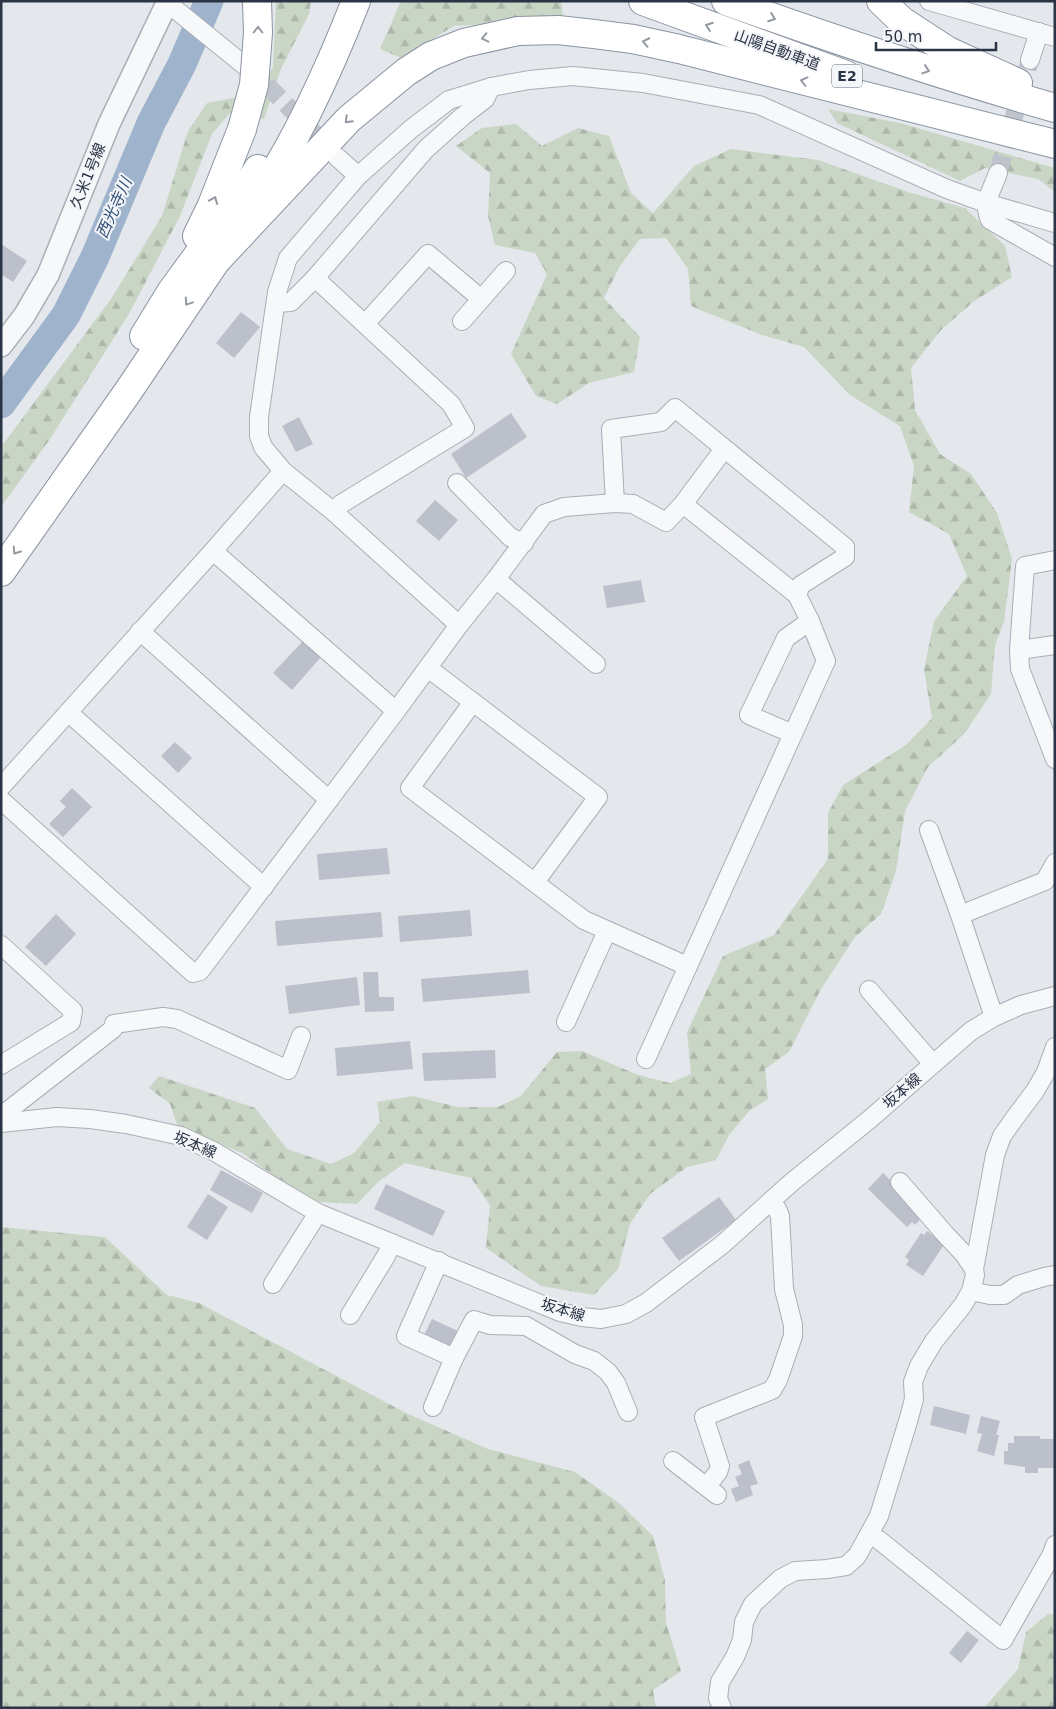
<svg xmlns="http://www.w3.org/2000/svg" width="1056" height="1709" viewBox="0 0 1056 1709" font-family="'DejaVu Sans','Noto Sans JP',sans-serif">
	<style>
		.forest { fill: url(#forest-firs) }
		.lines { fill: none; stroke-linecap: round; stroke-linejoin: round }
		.river { stroke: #9fb4cc; stroke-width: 29 }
		.building { fill: #bbc0ca }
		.minor-tunnel { stroke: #bfc3cb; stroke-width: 18; stroke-dasharray: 18 9; stroke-linecap: butt }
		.minor-casing { stroke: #a9aeb7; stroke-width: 20 }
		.tertiary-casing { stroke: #a9aeb7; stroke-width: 24 }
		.motorway-casing { stroke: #8b94a3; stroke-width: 30 }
		.minor { stroke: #f7f8fa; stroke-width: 18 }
		.tertiary { stroke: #f7f8fa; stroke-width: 21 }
		.motorway { stroke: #fff; stroke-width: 28 }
		.motorway-bridge-casing { stroke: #8b94a3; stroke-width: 30; stroke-linecap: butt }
		.motorway-bridge { stroke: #fff; stroke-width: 28 }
		.oneway { stroke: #959aa2 }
		.labels { text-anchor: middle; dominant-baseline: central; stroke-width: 4; stroke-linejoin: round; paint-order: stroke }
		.shield { fill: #f4f6f9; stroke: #676e7b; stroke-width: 1 }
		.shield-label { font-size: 14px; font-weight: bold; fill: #2b3445 }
		.street-label { font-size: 15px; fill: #2b3445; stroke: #f4f6f9 }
		.water-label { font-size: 16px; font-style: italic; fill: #34527a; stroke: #f4f6f9 }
	</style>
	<defs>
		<pattern id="forest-firs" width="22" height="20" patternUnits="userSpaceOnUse" patternTransform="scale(1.25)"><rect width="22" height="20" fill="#c9d6c5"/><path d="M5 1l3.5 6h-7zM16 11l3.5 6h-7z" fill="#adb8ab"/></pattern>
	</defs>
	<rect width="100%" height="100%" fill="#e4e7ec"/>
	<g class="forest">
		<path d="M276,1H311L309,14L281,69L264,119L229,114L212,134L180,216L129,314L50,439L1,507V447L111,299L162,216L188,131L207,103L260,93L273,67Z"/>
		<path d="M401,1H561L563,16L509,23L454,26L401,58L380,49Z"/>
		<path d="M828,109L900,123L1055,168V192L1038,179L985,168L960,181L837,123Z"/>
		<path d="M516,124L542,146L578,128L609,136L631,193L653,213L694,166L731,149L818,160L908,192L965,208L1005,246L1012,277L973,302L941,330L911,368L915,410L940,454L971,474L997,513L1012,559L1004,622L995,645L991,694L964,734L928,767L905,811L896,871L881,914L855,937L821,989L789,1052L765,1069L768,1099L750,1110L729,1135L716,1160L687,1167L650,1194L630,1224L618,1269L594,1295L541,1286L486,1248L490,1205L471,1178L405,1163L378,1182L357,1204L319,1202L279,1179L242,1153L178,1127L170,1104L149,1088L159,1076L255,1108L287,1149L331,1164L354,1153L380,1122L377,1102L413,1096L458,1107H498L521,1096L557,1052L582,1051L638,1075L670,1083L691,1074L687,1032L723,956L774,935L828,859V813L843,785L906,745L932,718L924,669L934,621L967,576L949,534L909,512L914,466L900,426L850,395L804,347L762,335L691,306L688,269L666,238L640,239L620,266L604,298L640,337L634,372L589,383L557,404L536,396L511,354L547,274L535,253L495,245L488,216L490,173L456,146L482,128Z"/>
		<path d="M1,1227L105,1237L167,1295L199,1303L406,1413L488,1449L575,1472L620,1504L653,1536L665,1580L666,1623L681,1671L653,1690L656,1708H1Z"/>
		<path d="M1048,1614H1055V1708H984L1018,1669L1026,1632Z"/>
	</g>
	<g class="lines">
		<path class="river" d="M1,404L66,315L95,257L151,123L182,64L209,1"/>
	</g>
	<g class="building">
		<path d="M1,244L27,261L13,282L1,274Z"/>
		<path d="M241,312L260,327L234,358L216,343Z"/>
		<path d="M511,413L527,437L466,478L451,454Z"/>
		<path d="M299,417L313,444L296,452L282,426Z"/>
		<path d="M435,500L458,520L439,541L416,521Z"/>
		<path d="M641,580L645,602L607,608L603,586Z"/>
		<path d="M303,641L321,657L292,690L273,673Z"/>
		<path d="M175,742L192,758L178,773L161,756Z"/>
		<path d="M72,788L92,807L63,837L49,824L66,807L60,801Z"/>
		<path d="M387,848L390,874L319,880L317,854Z"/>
		<path d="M470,910L472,936L400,942L398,916Z"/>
		<path d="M381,912L383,937L277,946L275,921Z"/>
		<path d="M56,914L76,934L46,966L25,947Z"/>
		<path d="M528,970L530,993L423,1002L421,979Z"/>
		<path d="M363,972H378L379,997H394V1011L365,1012Z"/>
		<path d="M357,977L360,1005L289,1014L285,986Z"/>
		<path d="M410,1041L413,1069L337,1076L335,1048Z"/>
		<path d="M495,1050L496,1078L424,1081L422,1053Z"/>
		<path d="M221,1170L263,1193L252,1213L210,1190Z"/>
		<path d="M883,1173L925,1214L915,1225L912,1222L907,1227L868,1189Z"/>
		<path d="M386,1184L445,1211L433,1236L374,1209Z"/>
		<path d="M208,1194L228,1207L207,1240L187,1227Z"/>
		<path d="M719,1197L736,1220L679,1261L662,1238Z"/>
		<path d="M927,1231L945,1243L923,1276L906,1265L909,1260L905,1257L921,1233L924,1235Z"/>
		<path d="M432,1319L460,1332L451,1350L423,1337Z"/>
		<path d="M934,1406L970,1415L966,1434L930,1425Z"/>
		<path d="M981,1416L1000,1421L996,1435H999L994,1456L977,1451L982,1434L977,1433Z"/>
		<path d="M1014,1436H1040V1439H1055V1468H1038V1473H1025V1467L1004,1464V1451H1008V1443H1014Z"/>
		<path d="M749,1460L758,1484L750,1486L753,1495L736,1502L731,1489L739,1486L735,1477L742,1474L738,1465Z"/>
		<path d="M967,1631L979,1640L961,1663L949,1653Z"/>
	</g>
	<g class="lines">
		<g class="minor-tunnel">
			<path d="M267,85L332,151"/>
			<path d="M998,173L1030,60"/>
		</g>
		<defs>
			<g id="minor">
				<path d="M165,1L260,78"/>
				<path d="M929,1L1055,37"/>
				<path d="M1030,60L1039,32"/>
				<path d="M337,157L358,176"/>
				<path d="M998,173C992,190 982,203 990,220L1055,257"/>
				<path d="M315,278L451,404L465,428L341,504L334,512"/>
				<path d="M276,303L291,302L315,278L426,149L463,116L485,99L491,87"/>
				<path d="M462,321L506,271"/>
				<path d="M365,324L428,254L480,298"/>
				<path d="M457,483L510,537L524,543"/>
				<path d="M615,503L611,429L661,422L675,408L845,547V557L801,585L797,595"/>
				<path d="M213,551L396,711"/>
				<path d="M1055,560L1025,566L1019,650L1020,669L1055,759"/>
				<path d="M496,579L596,664"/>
				<path d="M459,625L334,512L283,471L263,447L259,436V417L277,292L288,258L358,176L411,129L449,100L491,87L529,80L573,76L643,83L759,105L947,189L986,203L1055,223"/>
				<path d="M140,631L329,800"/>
				<path d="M1019,650L1055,645"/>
				<path d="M428,668L598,797L535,882"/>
				<path d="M473,702L410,788L584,920L687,966"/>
				<path d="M69,713L264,887"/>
				<path d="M793,734L749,715L786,638L810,621"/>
				<path d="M1,787L213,551L283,471"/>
				<path d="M1,800L193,973L200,971L396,711L459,625L496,579L544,514L564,507L615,503L633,504L666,522L683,504L724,449"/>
				<path d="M929,830L960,915L994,1017"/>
				<path d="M960,915L1045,881L1055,863"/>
				<path d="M1,945L73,1011L71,1022L1,1065"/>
				<path d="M869,990L933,1064"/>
				<path d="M566,1022L607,931"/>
				<path d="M646,1059L826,661L810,621L797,595L683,504"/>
				<path d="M1,1116L113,1029L114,1024L163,1017L177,1019L288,1070L301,1036"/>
				<path d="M1,1123L57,1117L90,1119L126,1124L181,1136L215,1152L318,1213L560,1312L582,1317L601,1319L626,1314L646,1303L723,1244L792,1182L870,1119L971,1031L994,1017L1021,1005L1055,996"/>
				<path d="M439,1261L406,1336L454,1358"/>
				<path d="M974,1269L995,1155L1002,1136L1014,1119L1035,1091L1046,1072L1055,1047"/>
				<path d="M273,1284L318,1213"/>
				<path d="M971,1291L990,1295H1004L1018,1285L1044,1277L1055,1275"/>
				<path d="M350,1315L386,1256L392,1243"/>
				<path d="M433,1407L454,1358L474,1320L490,1325L526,1326L575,1354L594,1361L608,1372L616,1383L628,1412"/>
				<path d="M673,1461L717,1495"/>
				<path d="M707,1486L718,1472L720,1466L704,1417L772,1390L778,1380L793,1336V1325L784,1289L780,1216L777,1209L770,1202"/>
				<path d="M870,1535L879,1540L1003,1640L1052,1554L1055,1545"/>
				<path d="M722,1708L718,1698L720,1682L735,1657L742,1640L744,1622L753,1604L780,1579L795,1571L827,1569L846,1566L857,1556L879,1516L909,1418L914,1399L913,1382L919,1366L934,1341L963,1305L971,1291L975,1275L974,1269L963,1253L945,1234L900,1182"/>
			</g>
			<path id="tertiary" d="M1,346L24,316L48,275L109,124L168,1"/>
			<g id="motorway">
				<path d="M643,1L846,75"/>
				<path d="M726,1C835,40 944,76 1055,108"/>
				<path d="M881,1L902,21L948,51L1018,83"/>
				<path d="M257,200C298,139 329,70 356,1"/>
				<path d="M197,236L212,205L242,129"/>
				<path d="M215,262L349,119L406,72L431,56L464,43L518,31L558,30L594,34L633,39L679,49L1055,144"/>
				<path d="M144,336L171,292L241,196L258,169"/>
				<path d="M1,572L127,393L226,246"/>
			</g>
		</defs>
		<use href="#minor" class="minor-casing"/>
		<use href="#tertiary" class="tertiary-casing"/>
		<use href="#motorway" class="motorway-casing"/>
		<use href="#minor" class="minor"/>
		<use href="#tertiary" class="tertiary"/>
		<use href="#motorway" class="motorway"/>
		<defs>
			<path id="motorway-bridge" d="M242,129L254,85L258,33L257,1"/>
		</defs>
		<use href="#motorway-bridge" class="motorway-bridge-casing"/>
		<use href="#motorway-bridge" class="motorway-bridge"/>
	</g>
	<defs><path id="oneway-chevron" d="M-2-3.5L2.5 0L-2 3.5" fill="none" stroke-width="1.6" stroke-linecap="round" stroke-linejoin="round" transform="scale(1.25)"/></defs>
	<g class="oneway">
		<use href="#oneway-chevron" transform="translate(772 18) rotate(20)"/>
		<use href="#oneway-chevron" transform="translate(709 26) rotate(-160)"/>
		<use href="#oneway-chevron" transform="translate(258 30) rotate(-90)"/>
		<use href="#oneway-chevron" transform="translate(485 38) rotate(167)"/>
		<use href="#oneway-chevron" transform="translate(646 42) rotate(-168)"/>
		<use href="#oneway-chevron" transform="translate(926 70) rotate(18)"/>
		<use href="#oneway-chevron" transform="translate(804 81) rotate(-166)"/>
		<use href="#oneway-chevron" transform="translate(348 120) rotate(135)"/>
		<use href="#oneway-chevron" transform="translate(214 200) rotate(-68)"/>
		<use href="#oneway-chevron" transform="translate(188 302) rotate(124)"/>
		<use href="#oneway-chevron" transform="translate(16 551) rotate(125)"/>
	</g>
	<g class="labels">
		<rect class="shield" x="832" y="64.5" width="30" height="23" rx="4"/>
		<g class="shield-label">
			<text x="847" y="76">E2</text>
		</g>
		<g class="street-label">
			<text transform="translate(777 50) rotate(20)">山陽自動車道</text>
			<text transform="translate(88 176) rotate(-68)">久米1号線</text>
			<text transform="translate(902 1091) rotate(-41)">坂本線</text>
			<text transform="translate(195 1145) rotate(23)">坂本線</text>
			<text transform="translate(563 1310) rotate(17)">坂本線</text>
		</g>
		<g class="water-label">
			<text transform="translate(114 208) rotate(-66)">西光寺川</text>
		</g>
	</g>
	<rect width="1056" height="1709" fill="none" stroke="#2b3445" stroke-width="5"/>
	<path d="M876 42v8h120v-8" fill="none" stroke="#2b3445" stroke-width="2.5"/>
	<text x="884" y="42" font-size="15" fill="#2b3445" stroke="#f4f6f9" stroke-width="4" paint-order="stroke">50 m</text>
</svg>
